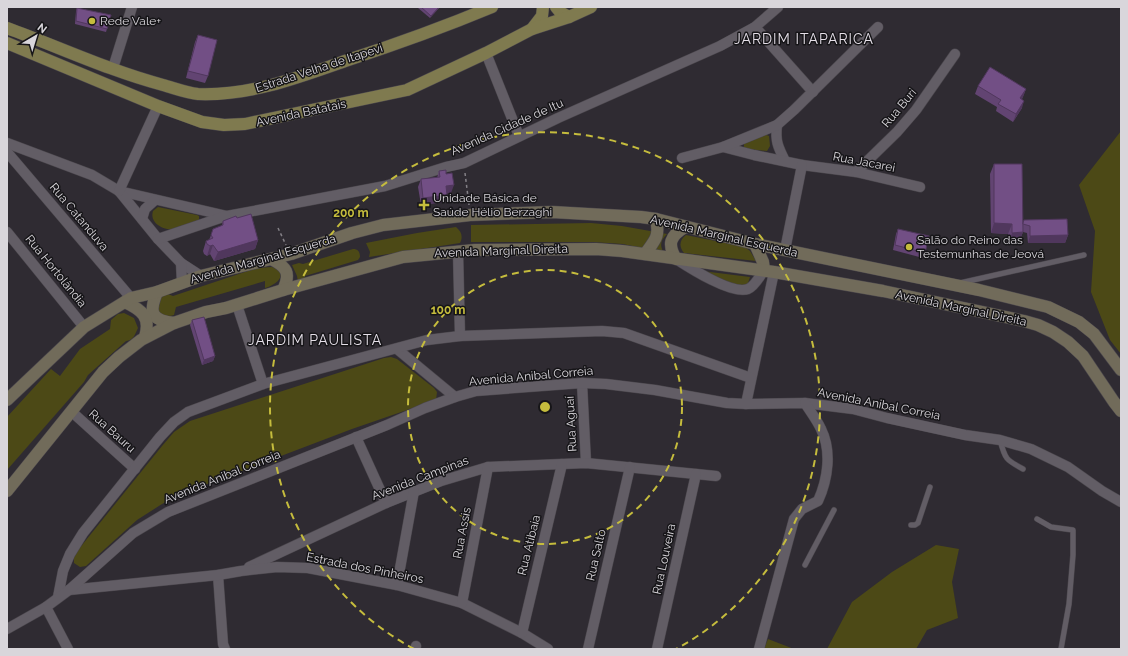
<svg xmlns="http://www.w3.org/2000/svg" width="1128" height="656" viewBox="0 0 1128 656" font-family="Raleway,sans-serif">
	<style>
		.green { fill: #4c4916 }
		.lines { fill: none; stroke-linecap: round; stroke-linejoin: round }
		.service-casing { stroke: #4a464c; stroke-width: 6 }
		.minor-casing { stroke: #4a464c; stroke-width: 11 }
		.secondary-casing { stroke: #4a464c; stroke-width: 13 }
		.primary-casing { stroke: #4a464c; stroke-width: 13 }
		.path { stroke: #848187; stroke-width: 1.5; stroke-dasharray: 3 3; stroke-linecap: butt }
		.service { stroke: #625d65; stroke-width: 5 }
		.minor { stroke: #625d65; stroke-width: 10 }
		.secondary { stroke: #716b5a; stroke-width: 12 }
		.primary { stroke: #7f7a4f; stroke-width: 12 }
		.wall { fill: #624472 }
		.shaded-wall { fill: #50375d }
		.building { fill: #724f85; stroke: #50375d }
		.ring { fill: none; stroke: #c5bc3d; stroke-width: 2; stroke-dasharray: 7 5 }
		.poi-dot { fill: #c5bc3d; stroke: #161518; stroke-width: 1.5 }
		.labels { text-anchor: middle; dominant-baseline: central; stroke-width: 3; stroke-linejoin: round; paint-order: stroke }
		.poi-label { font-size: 12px; fill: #d9d6db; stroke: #161518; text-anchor: start }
		.street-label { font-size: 12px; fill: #d9d6db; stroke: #161518 }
		.quarter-label { font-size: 14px; letter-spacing: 1px; fill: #e6e0e9; stroke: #161518 }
		.centre { fill: #c5bc3d; stroke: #161518; stroke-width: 2 }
		.ring-label { font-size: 12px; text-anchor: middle; font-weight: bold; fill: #c5bc3d; stroke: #161518; stroke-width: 3; stroke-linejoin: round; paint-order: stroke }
	</style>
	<rect width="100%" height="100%" fill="#2f2b32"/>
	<g class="green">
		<path d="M1121,131V354L1110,340L1091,292L1095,231L1079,185Z"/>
		<path d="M764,134L769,136L770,146L767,151L745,149L744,148V143Z"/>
		<path d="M158,207L197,215L199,216V220C193,224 182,228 174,229C164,231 149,223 153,211Z"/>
		<path d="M591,223L622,226L667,234C661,240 659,245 664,253L623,244L593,242H471V225Z"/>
		<path d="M456,227C462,232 463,237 460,243L369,257L370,252L366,243L417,233Z"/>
		<path d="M686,235L745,247L750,251L756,261L684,253C679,247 679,240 686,235Z"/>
		<path d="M353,249C358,249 360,252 360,257L358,260L305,276L304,280L298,282L297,276L292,265L299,263L303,264Z"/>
		<path d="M272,267C290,274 276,285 265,288V281L176,307L174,315C168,317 162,316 158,310L161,296L168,294L173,296L257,268Z"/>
		<path d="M702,271L750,277L748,283L745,286L723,282Z"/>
		<path d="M124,313L134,318L138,328C135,334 134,340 126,341L88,375L84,382L7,470V417L51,369L60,376L80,349L110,329L111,320L118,314Z"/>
		<path d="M391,357L397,359L434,388L437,392L436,400L352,429L181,494L162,504L137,520L86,566L80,567L74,563V555L162,446L174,432L190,421L384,358Z"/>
		<path d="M936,545L959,549L952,582L958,618L927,630L916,649H827L852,602L892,572Z"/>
		<path d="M768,639L794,649H764Z"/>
	</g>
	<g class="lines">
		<defs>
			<g id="service">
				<path d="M960,283L1084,255"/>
				<path d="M1000,440C1005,459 1006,460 1023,469"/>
				<path d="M1037,519L1051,527L1073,530V555L1069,604L1061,649"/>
				<path d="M911,525H915L918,523L930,487"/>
				<path d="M805,565L834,510"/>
			</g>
			<g id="minor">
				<path d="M755,27L813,92"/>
				<path d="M486,53L519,136"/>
				<path d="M113,68L132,7"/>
				<path d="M777,125C775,141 778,147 785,161"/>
				<path d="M7,143L92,175L119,191L227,216L385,186L446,167L464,163L558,118L720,46L755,27L778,7"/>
				<path d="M723,147L754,155L802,165L856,172L920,187"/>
				<path d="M7,152L131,298"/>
				<path d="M682,158L723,147L777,125L794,110L878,27"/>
				<path d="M856,172L897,132L916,110L955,54"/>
				<path d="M119,191L158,239L181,263L201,276"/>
				<path d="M119,191L158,106"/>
				<path d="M142,219L145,209L155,200"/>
				<path d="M7,232L84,327"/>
				<path d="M158,239L226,216"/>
				<path d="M785,250L802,165"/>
				<path d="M458,251L460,336"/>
				<path d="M676,259C690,268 732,295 748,289C755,286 760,276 764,270"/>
				<path d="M181,263L182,283"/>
				<path d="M237,305L263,384"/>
				<path d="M397,349L455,397"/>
				<path d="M582,383L586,463"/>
				<path d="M746,404L774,272"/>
				<path d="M72,412L135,469"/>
				<path d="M356,437L386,503"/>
				<path d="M249,567L386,503L441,481L488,467L586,463L716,476"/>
				<path d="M218,575L223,644L225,649"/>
				<path d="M397,585L414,491"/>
				<path d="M69,590L218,575L241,571L277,567L308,568L397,585L462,603L522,633L548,649"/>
				<path d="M58,597L63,571L70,554L83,533L160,437L174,422L188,412L263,384L427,340L460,336L602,331L624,333L751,378"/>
				<path d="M462,603L488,467"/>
				<path d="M46,607L68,649"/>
				<path d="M7,629L46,607L69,590L133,533L168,512L387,425L425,408L455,397L476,391L582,383L606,384L655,390L727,403L746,404L805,403L853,409L887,418L965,435L1000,440L1031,449L1068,467L1102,491L1121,502"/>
				<path d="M522,633L562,464"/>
				<path d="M415,649L416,646"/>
				<path d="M588,649L630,467"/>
				<path d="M657,649L696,474"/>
				<path d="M759,649L794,519L802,509L818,501C828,479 832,451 821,429C817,420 810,411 805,403"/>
			</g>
			<g id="secondary">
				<path d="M755,244L763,262L764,270"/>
				<path d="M645,254C655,240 660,237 656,219"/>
				<path d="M271,259C287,267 291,273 283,290"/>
				<path d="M676,259C667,244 670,236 685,227"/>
				<path d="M157,292C149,312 150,320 174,323"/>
				<path d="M125,302C142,310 151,317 145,337"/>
				<path d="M7,400L84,327L131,298L157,292L201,276L291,254L352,233L383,225L470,215L552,212L641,217L656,219L755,244L979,290L1048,307L1079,322L1094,334L1121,370"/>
				<path d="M7,491L103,372L119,357L141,340L174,323L206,312L226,308L283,290L403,257L475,250L596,249L622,251L774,272L883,291L1024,321L1038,325L1053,332L1068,342L1083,356L1114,402L1121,411"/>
			</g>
			<g id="primary">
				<path d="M556,7L560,12L569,17"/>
				<path d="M7,28C59,47 110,71 163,85C174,88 187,93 198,94C249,96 297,78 345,61C394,45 444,27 492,7"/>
				<path d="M532,29L542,16L543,7"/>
				<path d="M7,43L158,106L202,122L224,125L245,124L407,90L486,53L532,29L569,17L591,7"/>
			</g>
		</defs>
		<use href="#service" class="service-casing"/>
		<use href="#minor" class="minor-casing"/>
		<use href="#secondary" class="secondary-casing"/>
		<use href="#primary" class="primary-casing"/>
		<g class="path">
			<path d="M465,173L469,205"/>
			<path d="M278,228L286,245"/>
		</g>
		<use href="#service" class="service"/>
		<use href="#minor" class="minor"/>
		<use href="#secondary" class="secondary"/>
		<use href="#primary" class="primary"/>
	</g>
	<g class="wall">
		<path d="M418,7H440L430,18L418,8Z"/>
		<path d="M77,8L111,15L106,32L75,24L76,11Z"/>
		<path d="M198,35L208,76L205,83L186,78L195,42Z"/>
		<path d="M978,86L1026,89L1022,99V108L1013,122L996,111L997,107L975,94Z"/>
		<path d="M994,164L1023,223L1068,235L1065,243H1028L1027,233L1023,232L1019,242L1009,243L1008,234L991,233L990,174Z"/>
		<path d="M439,171L446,174L451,193H447L444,202L421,205L418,187L421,179L437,178Z"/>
		<path d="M237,218L258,240L255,249L214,261L210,254L207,256L204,254L203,251L206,241L209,240L211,235L222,225L223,221Z"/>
		<path d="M898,229L925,253L923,258L893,250L896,234Z"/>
		<path d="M192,320L215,356L213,361L202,365L190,325Z"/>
	</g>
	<g class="shaded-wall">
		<path d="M439,7H440L430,18L431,16Z"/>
		<path d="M1026,89L1023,97L1018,106L1020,98Z"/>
		<path d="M1024,101L1022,108L1013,122L1016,114Z"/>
		<path d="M454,185L451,193L443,194L446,186Z"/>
		<path d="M447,195L444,202L421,205L423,198Z"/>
		<path d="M994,223L1012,224L1008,234L991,233Z"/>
		<path d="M1023,232L1019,242L1009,243L1012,233Z"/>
		<path d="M1068,235L1065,243H1028L1030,236Z"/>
		<path d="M258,240L255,249L214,261L218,252Z"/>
		<path d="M213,245L210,254L207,256L210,246Z"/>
		<path d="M215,356L213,361L202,365L204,360Z"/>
	</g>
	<g class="building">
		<path d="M421,7H439L431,16Z"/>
		<path d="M77,8L111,15L107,29L76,21Z"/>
		<path d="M198,35L217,40L208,76L188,71Z"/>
		<path d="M990,67L1026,89L1020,98L1024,101L1016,114L998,104L1001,100L978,86Z"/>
		<path d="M994,164H1022L1023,232L1012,233V224L994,223Z"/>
		<path d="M446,170V174L452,173L454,185L446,186L447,195L423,198L421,179L440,177L439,171Z"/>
		<path d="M251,214L258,240L218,252L213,245L210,246L207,244L206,241L213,238L211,235L213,229L223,225V221L236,216L237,218Z"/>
		<path d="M1067,219L1068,235L1030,236V226L1023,224V223L1024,220Z"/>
		<path d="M898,229L929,236L925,253L895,245Z"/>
		<path d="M204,317L215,356L204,360L192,320Z"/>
	</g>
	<g class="ring">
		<circle cx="545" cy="407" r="137"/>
		<path d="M414 649A275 275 0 1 1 676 649"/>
	</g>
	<g class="poi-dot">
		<circle cx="92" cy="21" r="4"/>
		<path d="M422 199h4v4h4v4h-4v4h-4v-4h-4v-4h4z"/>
		<circle cx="909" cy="247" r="4"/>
	</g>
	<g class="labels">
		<g class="poi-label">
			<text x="100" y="21">Rede Vale+</text>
			<text x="433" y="198">Unidade Básica de<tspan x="433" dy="14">Saúde Hélio Berzaghi</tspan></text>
			<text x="917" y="240">Salão do Reino das<tspan x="917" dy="14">Testemunhas de Jeová</tspan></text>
		</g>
		<g class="street-label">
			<text transform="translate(319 68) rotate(-18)">Estrada Velha de Itapevi</text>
			<text transform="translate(899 108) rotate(-50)">Rua Buri</text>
			<text transform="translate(301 113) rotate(-12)">Avenida Batatais</text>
			<text transform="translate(507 127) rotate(-24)">Avenida Cidade de Itu</text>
			<text transform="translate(864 162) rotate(11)">Rua Jacarei</text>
			<text transform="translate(79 217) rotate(50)">Rua Catanduva</text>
			<text transform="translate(724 236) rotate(13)">Avenida Marginal Esquerda</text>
			<text transform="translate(501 251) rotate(-2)">Avenida Marginal Direita</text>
			<text transform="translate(263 259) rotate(-16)">Avenida Marginal Esquerda</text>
			<text transform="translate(56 271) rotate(51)">Rua Hortolândia</text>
			<text transform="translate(961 308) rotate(12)">Avenida Marginal Direita</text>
			<text transform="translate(531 376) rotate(-5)">Avenida Anibal Correia</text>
			<text transform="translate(879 404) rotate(11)">Avenida Anibal Correia</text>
			<text transform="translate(571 424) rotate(-93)">Rua Aguaí</text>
			<text transform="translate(112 431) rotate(42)">Rua Bauru</text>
			<text transform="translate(222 477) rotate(-22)">Avenida Anibal Correia</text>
			<text transform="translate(420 478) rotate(-21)">Avenida Campinas</text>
			<text transform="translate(462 533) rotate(-79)">Rua Assis</text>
			<text transform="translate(529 545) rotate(-76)">Rua Atibaia</text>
			<text transform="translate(596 555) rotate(-77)">Rua Salto</text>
			<text transform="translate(664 559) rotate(-78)">Rua Louveira</text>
			<text transform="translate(365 568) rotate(11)">Estrada dos Pinheiros</text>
		</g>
		<g class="quarter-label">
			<text x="804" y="39">JARDIM ITAPARICA</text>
			<text x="315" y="340">JARDIM PAULISTA</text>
		</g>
	</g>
	<circle cx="545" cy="407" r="6" class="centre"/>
	<g class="ring-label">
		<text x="351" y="217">200 m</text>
		<text x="448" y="314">100 m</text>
	</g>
	<rect width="1128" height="656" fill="none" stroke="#d9d6db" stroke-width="16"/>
	<g transform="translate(36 36) rotate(38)" stroke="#161518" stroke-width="3" paint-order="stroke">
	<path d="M0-3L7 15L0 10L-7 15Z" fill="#d9d6db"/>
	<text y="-6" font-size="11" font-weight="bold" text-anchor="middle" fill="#d9d6db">N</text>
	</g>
</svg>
